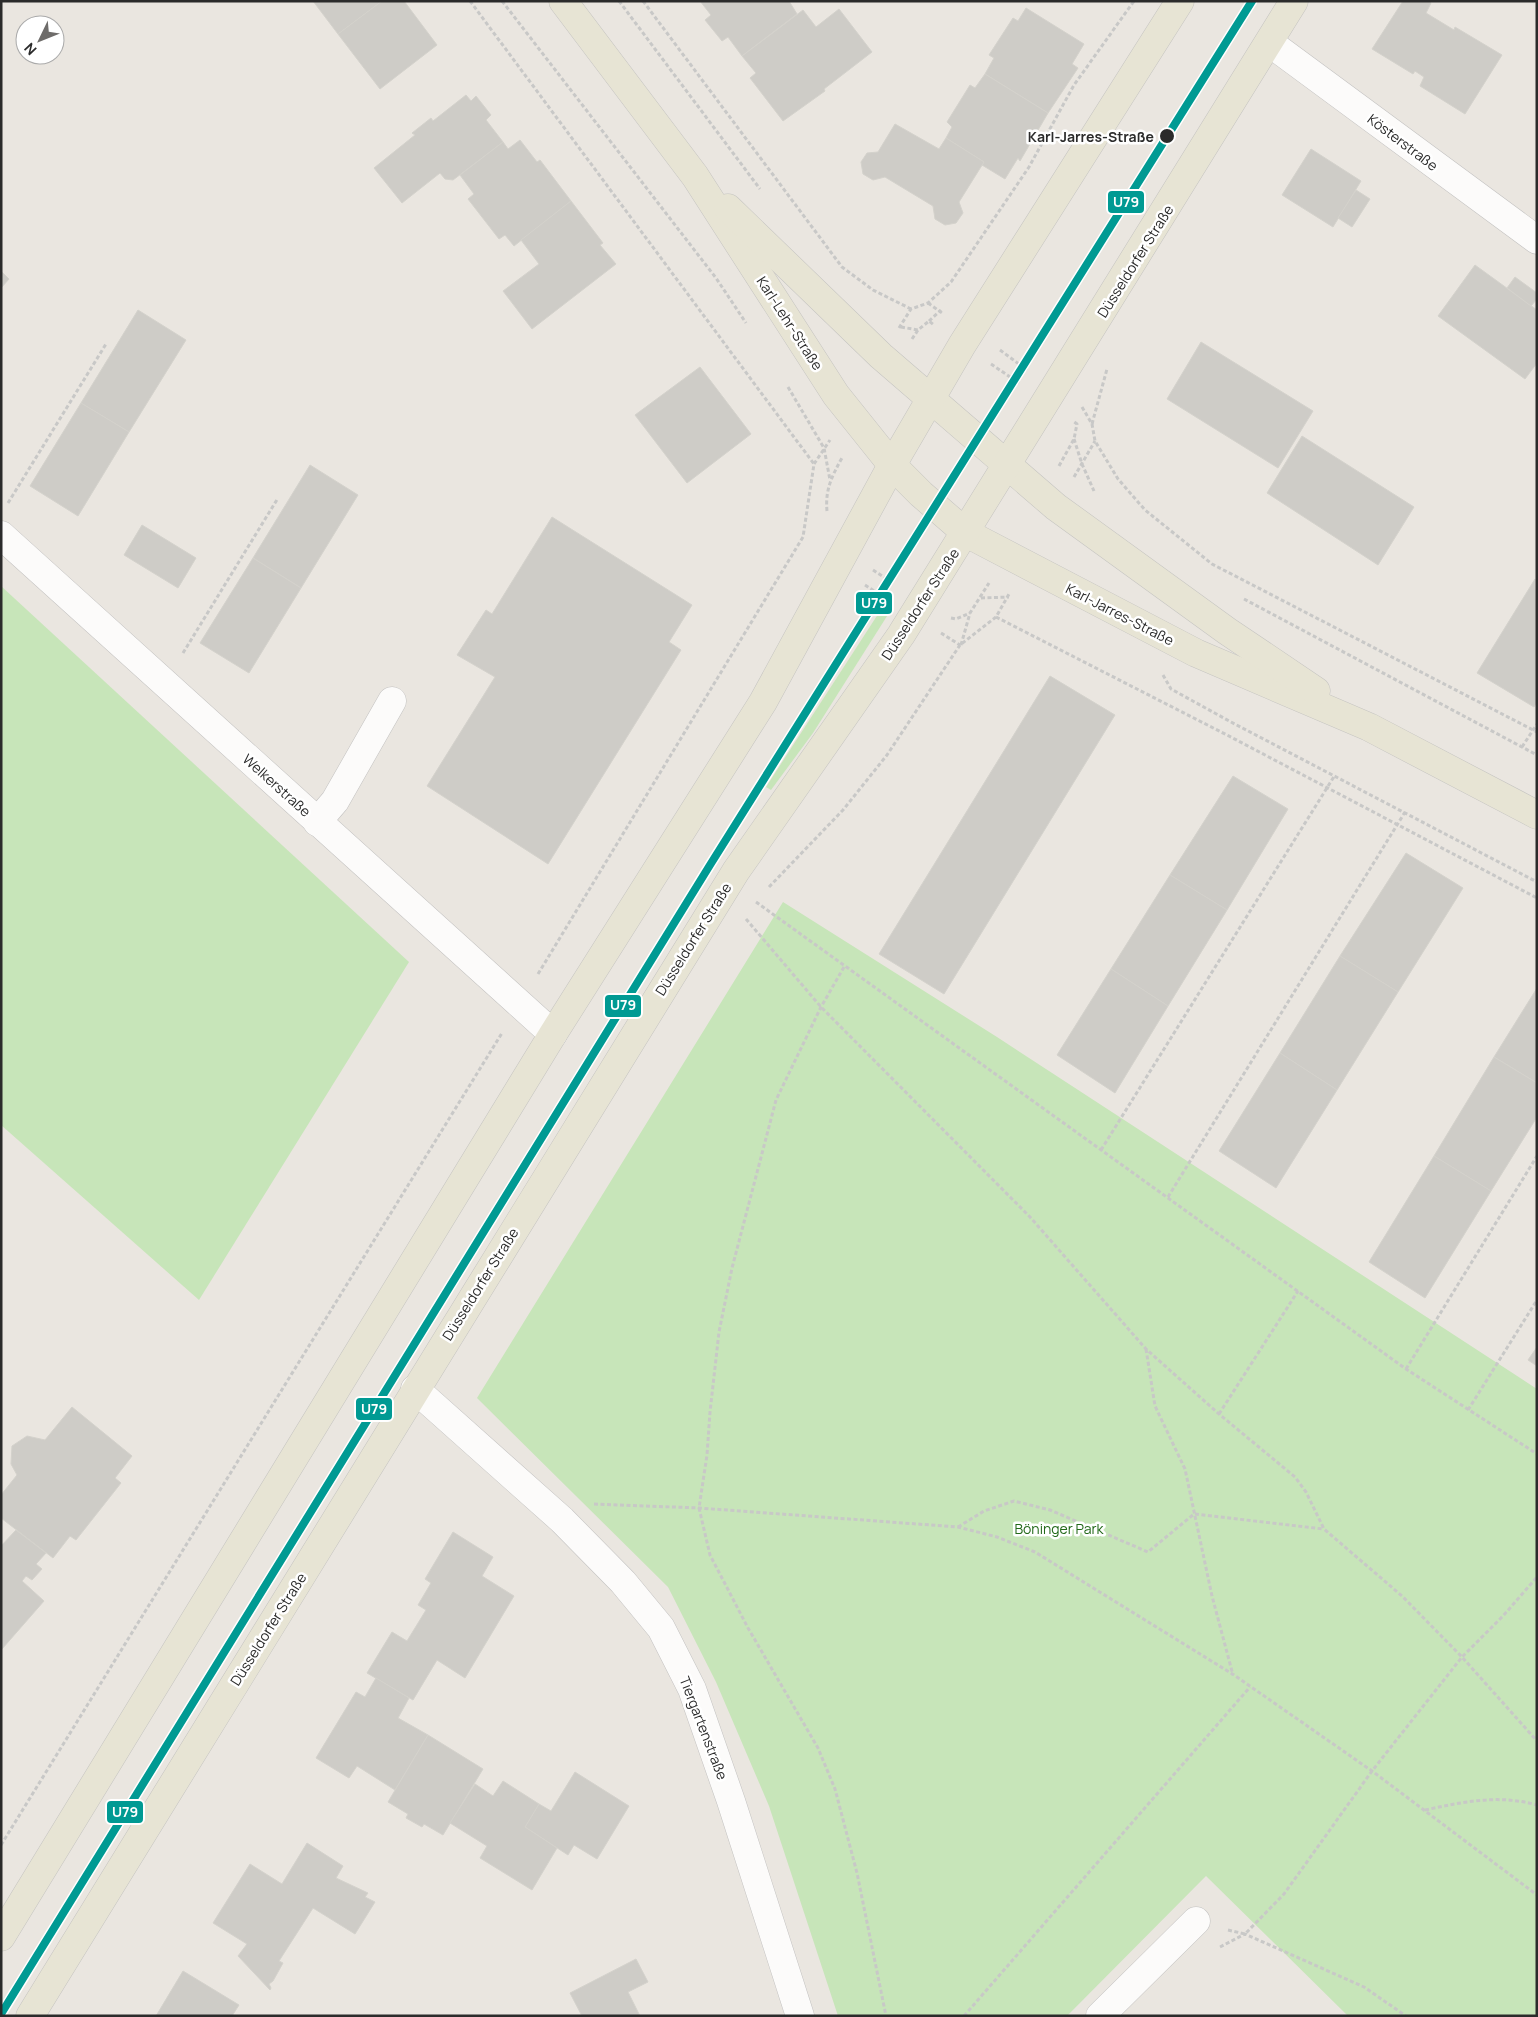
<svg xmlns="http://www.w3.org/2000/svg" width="1538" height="2017" viewBox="0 0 1538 2017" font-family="Manrope,sans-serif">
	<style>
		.green { fill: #c7e5b9 }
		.building { fill: #ceccc7; stroke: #d4d2cc }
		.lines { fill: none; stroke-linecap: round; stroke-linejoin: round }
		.minor-casing { stroke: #c3c2c1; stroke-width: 29 }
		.major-casing { stroke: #c5c4c1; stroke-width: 29 }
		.path { stroke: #c8c8c7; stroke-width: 3; stroke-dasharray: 4 2.5; stroke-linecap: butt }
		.minor { stroke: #fcfbfa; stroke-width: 28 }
		.major { stroke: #e7e4d4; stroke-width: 28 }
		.metro-1-casing { stroke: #fff; stroke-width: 11 }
		.metro-1 { stroke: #009a93; stroke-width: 8 }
		.stop-dot { fill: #2b2b2b; stroke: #fff; stroke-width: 2 }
		.labels { text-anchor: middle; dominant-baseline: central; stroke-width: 5; stroke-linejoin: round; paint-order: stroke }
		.stop-label { font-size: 14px; font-weight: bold; fill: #2b2b2b; stroke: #fff; text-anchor: end }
		.street-label { font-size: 14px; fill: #2b2b2b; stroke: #fff }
		.park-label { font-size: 14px; fill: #226919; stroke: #fff }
		.line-badge { stroke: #fff; stroke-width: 2 }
		.badge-label { font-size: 14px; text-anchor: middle; font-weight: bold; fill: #fff }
	</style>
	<rect width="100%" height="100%" fill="#eae6e0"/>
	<g class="green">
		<path d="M1,586L409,962L199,1300L1,1125Z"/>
		<path d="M882,608L889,613L813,733L771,790L766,787Z"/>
		<path d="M783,902L997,1037L1537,1389V2016H1348L1206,1876L1067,2016H838L769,1806L716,1682L668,1587L477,1398Z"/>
	</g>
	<g class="building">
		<path d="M313,1H382L338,34Z"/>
		<path d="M382,1H404L437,45L380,89L338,34Z"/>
		<path d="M700,1H789L797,14L742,56L728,37L722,41L705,20L711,15Z"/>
		<path d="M1403,1H1428L1431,3L1426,13L1454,30L1455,27L1502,55L1465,114L1420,86L1424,77L1415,71L1413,74L1372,49Z"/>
		<path d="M1026,8L1084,44L1072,64L1078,68L1048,113L985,74L994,58L989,55L1013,18L1018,21Z"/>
		<path d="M839,9L872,52L824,89L825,91L783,121L750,78L756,73L742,56L803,10L816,27Z"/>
		<path d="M985,74L1048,113L1020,161L1018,158L1005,179L982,165L984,162L946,138L952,127L947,122L970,85L975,88Z"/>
		<path d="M466,95L471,101L476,96L491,115L486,120L503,142L453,180L445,179L440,173L402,203L374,168L415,135L412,133L431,118L433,121Z"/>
		<path d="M895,124L939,149L946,138L984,162L959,202L963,213L956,223L945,225L935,219L933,206L885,177L873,180L863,174L861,162L867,153L878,152Z"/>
		<path d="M520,140L537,162L540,160L571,201L514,246L505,235L499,239L468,199L474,194L460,175L503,142L508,149Z"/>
		<path d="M1311,149L1361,181L1333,227L1282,195Z"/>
		<path d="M1356,190L1370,199L1352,227L1338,218Z"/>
		<path d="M571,201L603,243L600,245L616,264L532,329L503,291L539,264L521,240Z"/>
		<path d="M1475,265L1537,310V363L1525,379L1438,316Z"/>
		<path d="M1,271L9,279L1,288Z"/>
		<path d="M1515,277L1537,293V299L1531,306L1507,288Z"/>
		<path d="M138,310L186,340L129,432L81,403Z"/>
		<path d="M1201,342L1313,411L1278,468L1167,399Z"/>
		<path d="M700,367L751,434L687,483L635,415Z"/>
		<path d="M81,403L129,432L78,516L30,486Z"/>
		<path d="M1302,436L1414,507L1378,565L1267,493Z"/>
		<path d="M310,465L358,495L301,588L253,558Z"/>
		<path d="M552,517L692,605L669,642L681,650L548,864L427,786L495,677L457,655L486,610L492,614Z"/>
		<path d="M142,525L196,558L178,588L124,555Z"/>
		<path d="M253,558L301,588L249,673L200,643Z"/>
		<path d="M1535,579L1537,702L1534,707L1477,673Z"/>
		<path d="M1050,676L1115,715L944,994L879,954Z"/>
		<path d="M1233,776L1288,809L1227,910L1170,875Z"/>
		<path d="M1406,853L1463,888L1398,992L1340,956Z"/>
		<path d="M1170,875L1227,910L1168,1006L1111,969Z"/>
		<path d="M1340,956L1398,992L1337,1090L1280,1053Z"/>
		<path d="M1111,969L1168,1006L1115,1093L1057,1055Z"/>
		<path d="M1537,988V1083L1494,1057Z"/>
		<path d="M1280,1053L1337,1090L1276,1188L1219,1151Z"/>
		<path d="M1494,1057L1537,1083V1117L1491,1191L1434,1156Z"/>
		<path d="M1434,1156L1491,1191L1425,1298L1369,1262Z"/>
		<path d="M1537,1347V1366L1528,1360Z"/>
		<path d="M72,1407L132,1456L115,1478L121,1483L76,1540L70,1536L53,1558L1,1518V1495L17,1475L11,1464L12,1446L27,1436L45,1440Z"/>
		<path d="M16,1530L46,1553L36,1564L42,1569L32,1580L26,1576L22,1581L44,1601L2,1649L1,1546Z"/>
		<path d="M453,1532L493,1557L482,1576L514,1596L465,1678L437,1660L413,1700L367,1673L392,1632L407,1641L426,1610L418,1605L431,1583L425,1579Z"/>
		<path d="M376,1678L409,1698L398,1718L428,1735L395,1790L357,1766L349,1778L316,1758L356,1692L365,1697Z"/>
		<path d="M428,1735L483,1769L443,1835L424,1824L422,1827L406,1818L408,1814L388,1802Z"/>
		<path d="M575,1772L629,1806L597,1859L574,1845L568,1855L525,1827L539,1804L551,1811Z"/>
		<path d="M503,1781L539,1804L525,1827L557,1848L532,1890L480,1858L487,1846L450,1823L475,1784L493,1796Z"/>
		<path d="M307,1843L343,1866L336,1878L368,1893L365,1897L375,1902L355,1934L313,1908L279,1961L283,1963L273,1981L269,1984L271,1988L270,1990L238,1956L247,1944L213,1923L250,1864L282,1884Z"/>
		<path d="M636,1959L648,1982L628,1992L640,2016H582L570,1993Z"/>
		<path d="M183,1971L239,2005L232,2016H156Z"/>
	</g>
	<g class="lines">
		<defs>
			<g id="minor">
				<path d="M1270,43L1537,240"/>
				<path d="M1,535L553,1034"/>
				<path d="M317,822L335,801L392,701"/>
				<path d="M415,1389L562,1520L623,1582L661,1628L692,1689L731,1801L800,2016"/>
				<path d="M1100,2016L1196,1921"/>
			</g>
			<g id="major">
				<path d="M563,1L695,176L836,395L892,465L921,494L966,533L1196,653L1369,727L1537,815"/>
				<path d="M728,208L881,356L1056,507L1227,631L1316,691"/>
				<path d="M1,1937L553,1034L763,702L892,465L962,345L1180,1"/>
				<path d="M30,2016L736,871L901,635L1294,1"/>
			</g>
		</defs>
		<use href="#minor" class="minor-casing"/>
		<use href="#major" class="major-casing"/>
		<g class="path">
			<path d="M470,1L814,464"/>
			<path d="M502,1L716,278L746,323"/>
			<path d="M619,1L760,189"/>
			<path d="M643,1L842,267L873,290L911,309"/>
			<path d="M928,303L942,313"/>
			<path d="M929,321L941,310"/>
			<path d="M901,327L918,330"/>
			<path d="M899,328L911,309L928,303L951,282L1029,167L1074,85L1134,1"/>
			<path d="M912,339L918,330L929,321L934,325"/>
			<path d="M1000,350L1027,370"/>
			<path d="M991,364L1019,383"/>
			<path d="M788,387L824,448L830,480"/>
			<path d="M1082,407L1092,424L1095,441L1118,479L1145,510L1212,564L1537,732"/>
			<path d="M1092,424L1107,369"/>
			<path d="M1074,439L1082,464L1094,491"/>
			<path d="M1059,466L1074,439L1077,424L1073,421"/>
			<path d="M1074,477L1095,441"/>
			<path d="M8,503L106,344"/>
			<path d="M827,511C825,489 832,476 843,456"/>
			<path d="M873,570L893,583"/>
			<path d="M865,585L885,598"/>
			<path d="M981,598L1009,597"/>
			<path d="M1244,599L1537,755"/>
			<path d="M996,617L1227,735L1537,898"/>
			<path d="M951,618L956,619L970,613"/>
			<path d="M941,633L960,645"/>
			<path d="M961,645L970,613L989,583"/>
			<path d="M183,653L278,498"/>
			<path d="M1163,675L1171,689L1231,722L1537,882"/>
			<path d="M1522,747L1537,724"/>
			<path d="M769,887L843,810L887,755L960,645L996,617L1009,594"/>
			<path d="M756,902L1406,1369L1537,1454"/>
			<path d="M746,919L821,1007L1030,1217L1146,1349L1219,1414L1295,1477L1306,1492L1324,1529L1402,1596L1462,1657L1537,1741"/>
			<path d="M844,967L821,1007L776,1100L732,1268L719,1332L710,1412L707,1455L699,1508L710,1555L748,1628L818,1748L835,1789L857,1873L886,2016"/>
			<path d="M538,974L803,537L814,464L830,440"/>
			<path d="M1101,1150L1335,775"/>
			<path d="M1168,1197L1405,812"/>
			<path d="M1146,1349L1155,1406L1185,1469L1212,1596L1233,1675"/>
			<path d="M1406,1369L1537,1156"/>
			<path d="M1468,1410L1537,1300"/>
			<path d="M1219,1414L1298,1291"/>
			<path d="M594,1504L699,1508L958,1527L997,1537L1035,1552L1234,1675L1372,1771L1537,1895"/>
			<path d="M958,1527L984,1511L1014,1501L1050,1510L1148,1552L1194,1514L1323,1529"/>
			<path d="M1425,1810C1463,1802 1498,1794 1537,1805"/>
			<path d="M1,1845L502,1033"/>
			<path d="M1228,1930L1245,1934L1284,1894L1372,1771L1462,1657L1503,1616L1537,1577"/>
			<path d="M1220,1947L1245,1934L1364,1987L1406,2016"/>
			<path d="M964,2016L1250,1687"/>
		</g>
		<use href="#minor" class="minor"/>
		<use href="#major" class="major"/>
		<defs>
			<path id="metro-1" d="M1,2014L710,865L1252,1"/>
		</defs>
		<use href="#metro-1" class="metro-1-casing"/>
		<use href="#metro-1" class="metro-1"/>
	</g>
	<circle class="stop-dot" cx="1167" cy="136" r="8"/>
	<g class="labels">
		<g class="stop-label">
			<text x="1154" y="136">Karl-Jarres-Straße</text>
		</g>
		<g class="street-label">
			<text transform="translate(1403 142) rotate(37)">Kösterstraße</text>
			<text transform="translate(1135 261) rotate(-58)">Düsseldorfer Straße</text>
			<text transform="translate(790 323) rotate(57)">Karl-Lehr-Straße</text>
			<text transform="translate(920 604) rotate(-57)">Düsseldorfer Straße</text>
			<text transform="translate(1120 614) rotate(27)">Karl-Jarres-Straße</text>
			<text transform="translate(277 785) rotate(42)">Welkerstraße</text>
			<text transform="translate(693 939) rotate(-58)">Düsseldorfer Straße</text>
			<text transform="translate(480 1284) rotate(-58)">Düsseldorfer Straße</text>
			<text transform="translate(268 1629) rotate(-58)">Düsseldorfer Straße</text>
			<text transform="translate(704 1728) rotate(69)">Tiergartenstraße</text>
		</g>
		<g class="park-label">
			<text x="1059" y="1528">Böninger Park</text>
		</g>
	</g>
	<g class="line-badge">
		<rect x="1107" y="190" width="38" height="24" rx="5" fill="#009a93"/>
		<rect x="855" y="591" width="38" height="24" rx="5" fill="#009a93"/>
		<rect x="604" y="994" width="38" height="24" rx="5" fill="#009a93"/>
		<rect x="355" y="1397" width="38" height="24" rx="5" fill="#009a93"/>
		<rect x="106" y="1800" width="38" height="24" rx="5" fill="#009a93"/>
	</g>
	<g class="badge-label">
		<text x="1126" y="207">U79</text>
		<text x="874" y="608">U79</text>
		<text x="623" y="1010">U79</text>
		<text x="374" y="1414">U79</text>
		<text x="125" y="1817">U79</text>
	</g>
	<rect width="1538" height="2017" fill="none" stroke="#2b2b2b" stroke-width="5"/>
	<g transform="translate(40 40) rotate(227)"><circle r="24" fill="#ffffff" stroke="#aaaaaa"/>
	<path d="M0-4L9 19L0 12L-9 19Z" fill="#6e6c6a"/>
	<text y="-8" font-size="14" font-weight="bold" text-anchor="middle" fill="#2b2b2b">N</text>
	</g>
</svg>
